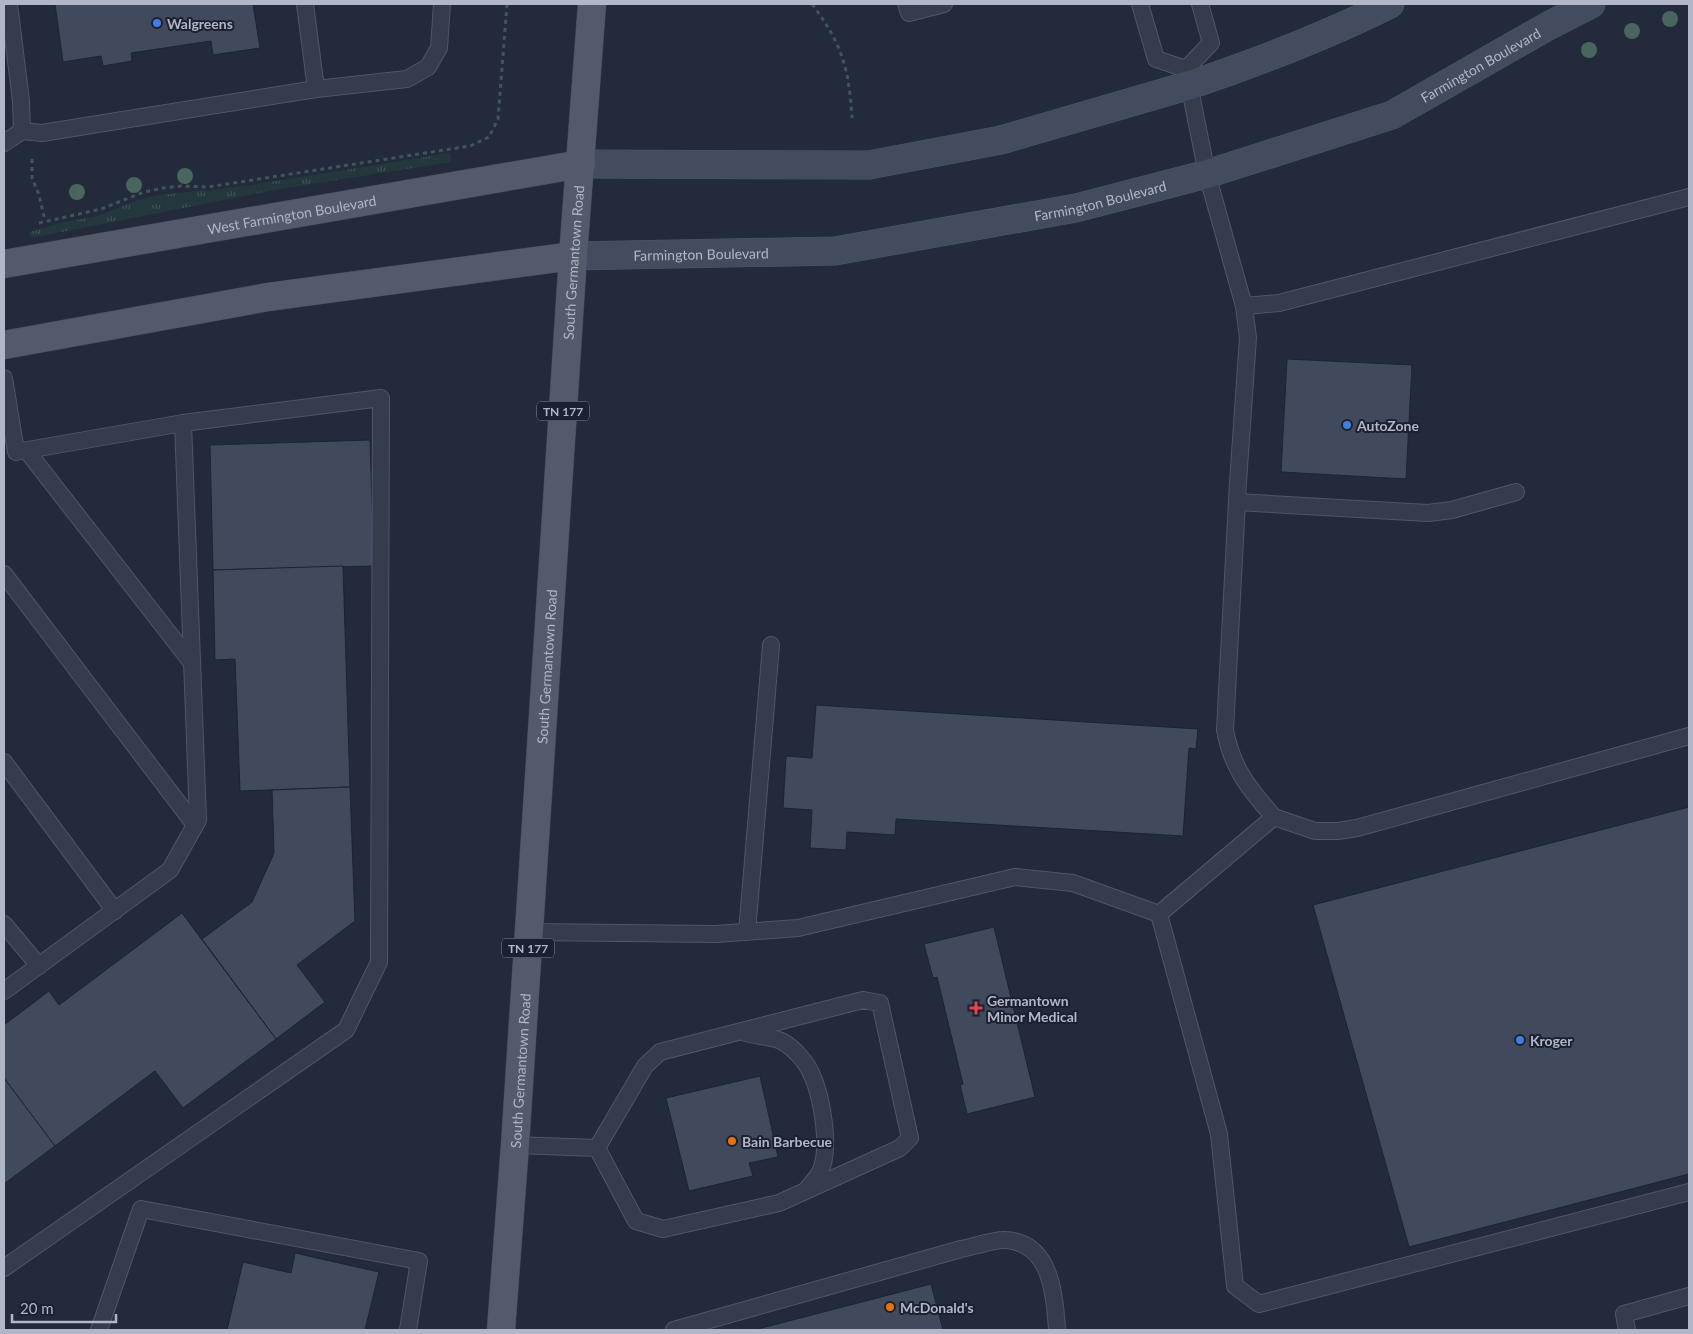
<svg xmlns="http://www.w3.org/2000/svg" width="1693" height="1334" viewBox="0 0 1693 1334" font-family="Lato,sans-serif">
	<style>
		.grass { fill: url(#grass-tufts) }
		.building { fill: #41495d; stroke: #1d2332 }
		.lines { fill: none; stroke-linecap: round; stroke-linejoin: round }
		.lane-casing { stroke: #515766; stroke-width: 18 }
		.secondary-casing { stroke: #515766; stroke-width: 29 }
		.primary-casing { stroke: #3f4554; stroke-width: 29 }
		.path { stroke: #415459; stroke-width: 3; stroke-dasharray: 4 4; stroke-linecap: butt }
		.lane { stroke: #353c4b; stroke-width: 16 }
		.secondary { stroke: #434b5e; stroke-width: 28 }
		.primary { stroke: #535b6b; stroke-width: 28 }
		.tree { fill: #48665d }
		.shop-dot { fill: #3f7fe0; stroke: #1b2130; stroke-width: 2 }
		.health-dot { fill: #e0444e; stroke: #1b2130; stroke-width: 2 }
		.food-dot { fill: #e8710a; stroke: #1b2130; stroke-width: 2 }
		.labels { text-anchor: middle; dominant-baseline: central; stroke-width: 4; stroke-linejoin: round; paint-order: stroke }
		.shield { fill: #1b2130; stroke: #848a9a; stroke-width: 1 }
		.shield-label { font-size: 12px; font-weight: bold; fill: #b1b7c7 }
		.poi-label { font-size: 14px; font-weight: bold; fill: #b1b7c7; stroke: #1b2130; text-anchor: start }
		.street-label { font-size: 14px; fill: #b1b7c7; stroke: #1b2130 }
	</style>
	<defs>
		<pattern id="grass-tufts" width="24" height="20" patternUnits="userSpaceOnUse" patternTransform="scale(1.25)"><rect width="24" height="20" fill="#24373c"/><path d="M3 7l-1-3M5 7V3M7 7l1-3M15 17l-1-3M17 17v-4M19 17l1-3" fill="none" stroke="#415257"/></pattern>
	</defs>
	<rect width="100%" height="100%" fill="#222a3b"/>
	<path class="grass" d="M450,153L451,162L280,189L31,238L29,232L60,223L97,216L138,200L158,195L245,186Z"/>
	<g class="building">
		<path d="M55,4H253L260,48L213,55L211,41L131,53L132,61L103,66L101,56L63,62Z"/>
		<path d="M1287,359L1412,365L1406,479L1281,472Z"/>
		<path d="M370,440L374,566L213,570L210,445Z"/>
		<path d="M343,566L350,787L240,791L235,659L215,660L213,570Z"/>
		<path d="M816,705L1198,729L1196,749L1189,748L1183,836L896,819L895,835L847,832L846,850L810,848L812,810L783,808L786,756L812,758Z"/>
		<path d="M350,787L355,921L297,965L325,1002L276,1039L202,939L252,902L274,853L272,790Z"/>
		<path d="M1689,807V1174L1409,1247L1313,905Z"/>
		<path d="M182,913L276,1039L183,1108L155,1071L55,1146L4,1078V1025L49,991L59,1005Z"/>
		<path d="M994,927L1035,1097L967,1114L960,1085L963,1084L937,977L933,978L924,944Z"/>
		<path d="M760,1076L778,1157L749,1163L753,1176L689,1191L666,1098Z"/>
		<path d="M4,1078L55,1146L4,1184Z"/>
		<path d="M295,1253L379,1272L365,1330H227L243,1262L291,1273Z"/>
		<path d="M931,1284L943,1330H754Z"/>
	</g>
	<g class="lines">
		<defs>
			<g id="lane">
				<path d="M305,4L316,89"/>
				<path d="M906,4L909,13L944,4"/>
				<path d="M1140,4L1156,59L1186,69"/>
				<path d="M1186,69L1211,43L1200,4"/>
				<path d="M22,131L42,133L316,89L407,79L428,67L439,48L442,4"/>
				<path d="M4,143L22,131L21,101L9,4"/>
				<path d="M1244,306L1279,303L1689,197"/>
				<path d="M4,378L16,452L183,423L198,820L170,870L4,991"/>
				<path d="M27,451L192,663"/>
				<path d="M1237,502L1428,513L1452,510L1516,492"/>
				<path d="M4,574L195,825"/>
				<path d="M4,762L115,911"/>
				<path d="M1274,817L1315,831H1338L1357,828L1689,736"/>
				<path d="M1159,914L1274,817C1249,789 1232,768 1225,730L1238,482L1248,338L1244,306L1207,174L1186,69"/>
				<path d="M4,924L39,966"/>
				<path d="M529,932L716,934L798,928L1015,877L1073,883L1159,914L1219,1134L1235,1286L1259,1304L1689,1192"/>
				<path d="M747,932L771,645"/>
				<path d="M746,1033C756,1036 775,1037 783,1042C794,1048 806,1062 811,1073C822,1096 832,1151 819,1174C816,1179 811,1184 807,1189"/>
				<path d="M515,1145L597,1148L636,1221L663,1229L779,1203L900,1148L910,1138L880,1003L863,1000L660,1052L645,1066L597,1148"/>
				<path d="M4,1268L346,1030L379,962L381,398L183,423"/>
				<path d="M99,1330L141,1209L419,1261L408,1330"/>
				<path d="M674,1330L961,1249C972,1247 996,1239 1006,1240C1051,1243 1055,1295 1057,1330"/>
				<path d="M1627,1330L1624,1314L1689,1296"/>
			</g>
			<g id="secondary">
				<path d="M581,164L869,165L1001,140L1190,85C1258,62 1326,36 1390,4"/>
				<path id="s1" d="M573,256L835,251L1076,208L1207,174L1392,115L1548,26L1591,4"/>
			</g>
			<g id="primary">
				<path id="s2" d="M4,264L581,164"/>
				<path d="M4,345L268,297L573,256"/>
				<path id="s3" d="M501,1330L515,1145L573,256L592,4"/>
			</g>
		</defs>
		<use href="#lane" class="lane-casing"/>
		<use href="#secondary" class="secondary-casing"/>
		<use href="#primary" class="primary-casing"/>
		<g class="path">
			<path d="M812,4C842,44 849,68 852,118"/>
			<path d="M32,159V178L39,195L45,221"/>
			<path d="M39,223L101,209L144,192L163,188L181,186L208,187L470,146L489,137L498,119L507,4"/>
		</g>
		<use href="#lane" class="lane"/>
		<use href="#secondary" class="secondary"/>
		<use href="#primary" class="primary"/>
	</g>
	<g class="tree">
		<circle cx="1670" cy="19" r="8"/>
		<circle cx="1632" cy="31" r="8"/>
		<circle cx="1589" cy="50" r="8"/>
		<circle cx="185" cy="176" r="8"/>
		<circle cx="134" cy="185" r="8"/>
		<circle cx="77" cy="192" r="8"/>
	</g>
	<g class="shop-dot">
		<circle cx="157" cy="23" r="5"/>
		<circle cx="1347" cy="425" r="5"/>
		<circle cx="1520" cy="1040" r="5"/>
	</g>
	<path class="health-dot" d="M973.5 1000.5h5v5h5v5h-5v5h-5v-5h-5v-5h5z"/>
	<g class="food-dot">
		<circle cx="732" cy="1141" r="5"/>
		<circle cx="890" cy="1307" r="5"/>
	</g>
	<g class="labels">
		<g class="shield">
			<rect x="537" y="401.5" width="52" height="19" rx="4"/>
			<rect x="502" y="938.5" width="52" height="19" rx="4"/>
		</g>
		<g class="shield-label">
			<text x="563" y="411">TN 177</text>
			<text x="528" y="948">TN 177</text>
		</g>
		<g class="poi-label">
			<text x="167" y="23">Walgreens</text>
			<text x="1357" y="425">AutoZone</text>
			<text x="987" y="1000">Germantown<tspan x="987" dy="16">Minor Medical</tspan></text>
			<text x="1530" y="1040">Kroger</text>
			<text x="742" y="1141">Bain Barbecue</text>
			<text x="900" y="1307">McDonald's</text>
		</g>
		<g class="street-label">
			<text stroke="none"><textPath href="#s1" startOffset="938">Farmington Boulevard</textPath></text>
			<text stroke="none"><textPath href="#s1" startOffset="532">Farmington Boulevard</textPath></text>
			<text stroke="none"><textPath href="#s2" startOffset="292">West Farmington Boulevard</textPath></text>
			<text stroke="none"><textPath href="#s1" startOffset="128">Farmington Boulevard</textPath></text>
			<text stroke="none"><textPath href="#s3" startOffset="1070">South Germantown Road</textPath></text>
			<text stroke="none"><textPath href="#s3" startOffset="665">South Germantown Road</textPath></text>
			<text stroke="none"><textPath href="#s3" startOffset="260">South Germantown Road</textPath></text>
		</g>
	</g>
	<rect width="1693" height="1334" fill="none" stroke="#b1b7c7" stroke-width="10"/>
	<path d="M12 1314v8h104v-8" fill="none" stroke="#b1b7c7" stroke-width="2.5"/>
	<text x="20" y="1314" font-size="15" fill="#b1b7c7" stroke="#1b2130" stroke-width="4" paint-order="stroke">20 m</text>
</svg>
